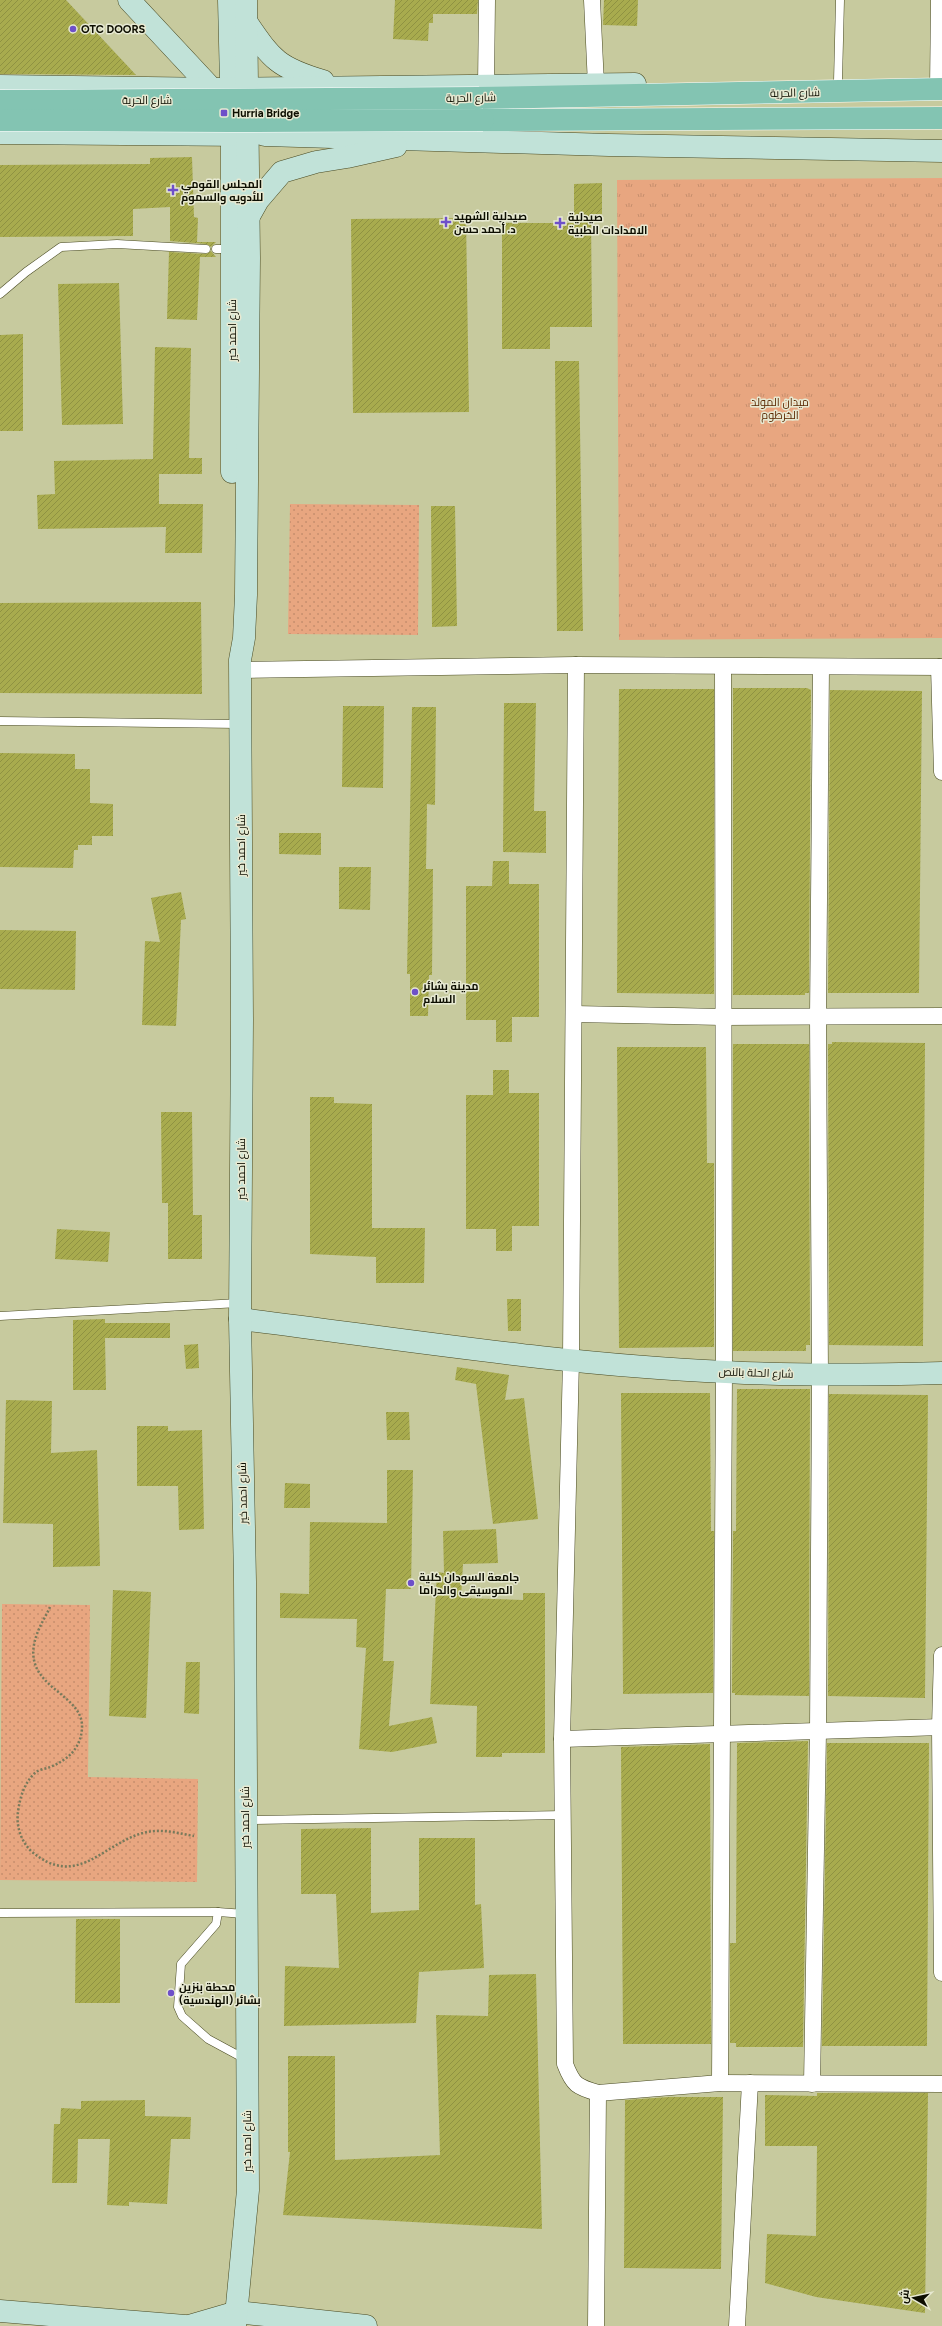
<svg xmlns="http://www.w3.org/2000/svg" width="942" height="2326" viewBox="0 0 942 2326" font-family="Figtree,Cairo,sans-serif">
	<style>
		.grass { fill: url(#grass-dots) }
		.park { fill: url(#park-tufts) }
		.building { fill: url(#building-hatch) }
		.lines { fill: none; stroke-linecap: round; stroke-linejoin: round }
		.lane-casing { stroke: #484921; stroke-width: 9 }
		.street-casing { stroke: #484921; stroke-width: 17 }
		.secondary-casing { stroke: #484921; stroke-width: 23 }
		.primary-casing { stroke: #fff; stroke-width: 23 }
		.path { stroke: #777a5b; stroke-width: 2.5; stroke-dasharray: 2 2; stroke-linecap: butt }
		.lane { stroke: #fff; stroke-width: 8 }
		.street { stroke: #fff; stroke-width: 16 }
		.secondary { stroke: #c1e2d8; stroke-width: 22 }
		.primary { stroke: #83c4b2; stroke-width: 22 }
		.primary-bridge-casing { stroke: #fff; stroke-width: 23; stroke-linecap: butt }
		.primary-bridge { stroke: #83c4b2; stroke-width: 22 }
		.poi-dot { fill: #6e50c9; stroke: #e7e9d2; stroke-width: 1.5 }
		.labels { text-anchor: middle; dominant-baseline: central; stroke-width: 3; stroke-linejoin: round; paint-order: stroke }
		.poi-label { font-size: 11px; font-weight: bold; fill: #0d0e01; stroke: #e7e9d2; text-anchor: start }
		.street-label { font-size: 11px; fill: #0d0e01; stroke: #e7e9d2 }
		.park-label { font-size: 11px; fill: #5b2802; stroke: #e7e9d2 }
	</style>
	<defs>
		<pattern id="grass-dots" width="8" height="8" patternUnits="userSpaceOnUse"><rect width="8" height="8" fill="#e8a680"/><path d="M2 2h.1M6 6h.1" fill="none" stroke="#c68e6d" stroke-width="1.8" stroke-linecap="round"/></pattern>
		<pattern id="park-tufts" width="24" height="20" patternUnits="userSpaceOnUse"><rect width="24" height="20" fill="#e8a680"/><path d="M3 7l-1-3M5 7V3M7 7l1-3M15 17l-1-3M17 17v-4M19 17l1-3" fill="none" stroke="#c68e6d"/></pattern>
		<pattern id="building-hatch" width="6" height="6" patternUnits="userSpaceOnUse"><rect width="6" height="6" fill="#a8ab4e"/><path d="M-1 1l2-2M0 6l6-6M5 7l2-2" fill="none" stroke="#8f9242"/></pattern>
	</defs>
	<rect width="100%" height="100%" fill="#c7ca9e"/>
	<g class="grass">
		<path d="M290,504L419,505L418,635L288,634Z"/>
		<path d="M2,1604L90,1605L88,1777L198,1779L197,1882L0,1880Z"/>
	</g>
	<path class="park" d="M942,178V638L619,640L617,180Z"/>
	<g class="building">
		<path d="M0,0H66L136,75L0,74Z"/>
		<path d="M395,0H478L477,14H433V23H429L428,41L393,39Z"/>
		<path d="M604,0H638L637,26L603,25Z"/>
		<path d="M192,157L194,217L198,218L197,242H216L211,247L206,244L170,241V207L133,209V236L0,237V165L150,164V158Z"/>
		<path d="M602,183V214H591L592,327H550V349H502V223H574V184Z"/>
		<path d="M466,218L469,412L353,413L351,219Z"/>
		<path d="M211,251L216,257H200L197,320L167,319L169,252L206,254Z"/>
		<path d="M119,283L123,424L62,425L58,284Z"/>
		<path d="M23,334V431H0V335Z"/>
		<path d="M155,347L191,348L189,458H202V474H159V504H203L202,553H165L166,527L38,529L37,495L55,494L54,461L153,459Z"/>
		<path d="M555,361H579L583,631H557Z"/>
		<path d="M431,506H455L457,626L432,627Z"/>
		<path d="M201,602L202,694L0,693V603Z"/>
		<path d="M733,688H807L811,690L809,993H805V995H733Z"/>
		<path d="M619,689H714V994L617,993Z"/>
		<path d="M830,690L922,691L919,993H828Z"/>
		<path d="M504,703H536L534,811H546V853L503,852Z"/>
		<path d="M343,706H384L383,788L342,787Z"/>
		<path d="M412,707H436L435,805L427,804L426,869H433L432,975H429L428,1016H410V974H407Z"/>
		<path d="M0,753L75,754V769H90V803L113,804V836H92V845H78V850H74L73,868L0,867Z"/>
		<path d="M279,833H321V855L279,854Z"/>
		<path d="M493,861H509V884H539V1017H512V1042H496V1020H466V886H492Z"/>
		<path d="M339,867H371L370,910L339,909Z"/>
		<path d="M181,892L186,919L181,920L176,1026L142,1025L145,941L160,942L151,898Z"/>
		<path d="M0,930L76,931L75,990L0,989Z"/>
		<path d="M832,1042L925,1043L923,1346L829,1345L828,1044H832Z"/>
		<path d="M733,1044H809L810,1345H806V1351H733Z"/>
		<path d="M617,1047H706L707,1163H714V1347L619,1348Z"/>
		<path d="M493,1070H509V1093H539V1226H512V1251H496V1229H466V1095H493Z"/>
		<path d="M310,1097H334V1103L372,1104V1228H425L424,1283H376V1257L310,1254Z"/>
		<path d="M161,1112H192L193,1215H202V1259H168V1203H162Z"/>
		<path d="M57,1229L110,1232L108,1262L55,1259Z"/>
		<path d="M507,1299H521V1331H508Z"/>
		<path d="M105,1319V1323H170V1338H105L106,1390H73V1320Z"/>
		<path d="M198,1344L199,1368L186,1369L184,1345Z"/>
		<path d="M457,1367L509,1375L505,1400L524,1398L538,1519L493,1524L476,1384L455,1380Z"/>
		<path d="M737,1389H810L809,1696L735,1695V1693H732L733,1531H736Z"/>
		<path d="M621,1393H710L711,1531H714L713,1693L623,1694Z"/>
		<path d="M829,1394L928,1395L925,1698L828,1696Z"/>
		<path d="M6,1400L52,1401L51,1453L97,1450L100,1566L53,1567V1524L3,1523Z"/>
		<path d="M386,1412H409L410,1440H387Z"/>
		<path d="M137,1426H168V1431L202,1430L204,1529L179,1530L178,1486H137Z"/>
		<path d="M387,1470H413L411,1589H386L383,1661H394L389,1726L432,1717L437,1743L392,1752L359,1749L366,1648L356,1647L357,1619L280,1618V1593L309,1594L310,1522L387,1523Z"/>
		<path d="M285,1483L310,1484V1508H284Z"/>
		<path d="M496,1529L498,1563L463,1564L461,1598L523,1600V1593H545V1753H502V1757H476L477,1706L430,1704L437,1572L444,1573L443,1531Z"/>
		<path d="M113,1590L151,1592L146,1718L109,1716Z"/>
		<path d="M186,1662H200L199,1714L184,1713Z"/>
		<path d="M808,1741L803,2047H736V2043H730V1943H736L737,1743Z"/>
		<path d="M827,1743H929L927,2046H822Z"/>
		<path d="M710,1744L711,2044H623L621,1747Z"/>
		<path d="M371,1828V1913L419,1910V1838H475V1905L481,1904L484,1968L419,1972L416,2023L284,2026L285,1966L339,1968L336,1894H301V1829Z"/>
		<path d="M76,1919H120V2003H75Z"/>
		<path d="M536,1974L542,2229L283,2215L290,2152H288V2056H335V2160L440,2155L436,2015L488,2016L489,1975Z"/>
		<path d="M817,2093H928L925,2313L816,2297L765,2283L767,2234L816,2236L817,2146H765V2095L817,2096Z"/>
		<path d="M669,2097H723L721,2269L624,2268L625,2100Z"/>
		<path d="M145,2100V2116L191,2117L190,2139H171L167,2204L129,2202V2206L107,2205L110,2139H78L77,2183H52L54,2124H60L61,2108L81,2109V2101Z"/>
	</g>
	<g class="lines">
		<defs>
			<g id="lane">
				<path d="M838,81L840,0"/>
				<path d="M216,249H231"/>
				<path d="M0,294L26,272L61,247L117,244L206,249"/>
				<path d="M0,721L239,724"/>
				<path d="M0,1316L239,1303"/>
				<path d="M247,1820L564,1815"/>
				<path d="M218,1912L216,1924L181,1964L178,2007L182,2016L208,2039L245,2059"/>
				<path d="M0,1913L218,1912L245,1914"/>
			</g>
			<g id="street">
				<path d="M592,0L596,85"/>
				<path d="M486,86L487,0"/>
				<path d="M938,89L939,0"/>
				<path d="M576,665L571,1360L562,1739L565,2064C573,2085 577,2087 598,2093L596,2326"/>
				<path d="M939,667L942,772"/>
				<path d="M240,670L576,665L942,667"/>
				<path d="M574,1014L723,1017L942,1016"/>
				<path d="M942,1655L940,1727L942,1973"/>
				<path d="M562,1739L942,1727"/>
				<path d="M720,2083L724,1372L723,667"/>
				<path d="M812,2084L818,1732L820,1376L818,1017L821,667"/>
				<path d="M598,2093L720,2083L942,2084"/>
				<path d="M737,2326L750,2083"/>
			</g>
			<g id="secondary">
				<path d="M129,0L212,89L216,97"/>
				<path d="M229,0L232,125V472"/>
				<path d="M247,23C272,60 279,68 323,81"/>
				<path d="M0,86L220,89L635,84"/>
				<path d="M236,126L265,135L609,145L942,151"/>
				<path d="M0,133L247,135"/>
				<path d="M249,216L258,200L282,172L316,162L347,157L396,146"/>
				<path d="M240,1319C402,1339 563,1365 726,1372C798,1376 870,1375 942,1373"/>
				<path d="M0,2311L185,2326"/>
				<path d="M189,2326L237,2312L366,2326"/>
				<path d="M235,2326L248,2190L245,1581L240,1319L242,1020L240,660L244,638L246,595L249,258L246,0"/>
			</g>
			<g id="primary">
				<path d="M479,98L942,89"/>
				<path d="M483,120L942,118"/>
			</g>
		</defs>
		<use href="#lane" class="lane-casing"/>
		<use href="#street" class="street-casing"/>
		<use href="#secondary" class="secondary-casing"/>
		<use href="#primary" class="primary-casing"/>
		<path class="path" d="M50,1607C46,1616 40,1625 37,1634C17,1688 84,1691 82,1728C81,1748 68,1760 50,1767C46,1769 40,1769 36,1772C24,1783 20,1797 18,1812C16,1826 21,1841 31,1851C77,1890 102,1844 143,1833C160,1828 177,1833 194,1836"/>
		<use href="#lane" class="lane"/>
		<use href="#street" class="street"/>
		<use href="#secondary" class="secondary"/>
		<use href="#primary" class="primary"/>
		<defs>
			<g id="primary-bridge">
				<path d="M0,101L479,98"/>
				<path d="M0,120L230,121L483,120"/>
			</g>
		</defs>
		<use href="#primary-bridge" class="primary-bridge-casing"/>
		<use href="#primary-bridge" class="primary-bridge"/>
	</g>
	<g class="poi-dot">
		<circle cx="73" cy="29" r="4"/>
		<rect x="220" y="109" width="8" height="8" rx="2"/>
		<path d="M171 184h4v4h4v4h-4v4h-4v-4h-4v-4h4z"/>
		<path d="M444 216h4v4h4v4h-4v4h-4v-4h-4v-4h4z"/>
		<path d="M558 217h4v4h4v4h-4v4h-4v-4h-4v-4h4z"/>
		<circle cx="415" cy="992" r="4"/>
		<circle cx="411" cy="1583" r="4"/>
		<circle cx="171" cy="1993" r="4"/>
	</g>
	<g class="labels">
		<g class="poi-label">
			<text x="81" y="29">OTC DOORS</text>
			<text x="232" y="113">Hurria Bridge</text>
			<text x="181" y="184">المجلس القومي<tspan x="181" dy="13">للأدويه والسموم</tspan></text>
			<text x="454" y="216">صيدلية الشهيد<tspan x="454" dy="13">د. أحمد حسن</tspan></text>
			<text x="568" y="217">صيدلية<tspan x="568" dy="13">الامدادات الطبية</tspan></text>
			<text x="423" y="986">مدينة بشائر<tspan x="423" dy="13">السلام</tspan></text>
			<text x="419" y="1577">جامعة السودان كلية<tspan x="419" dy="13">الموسيقى والدراما</tspan></text>
			<text x="179" y="1987">محطة بنزين<tspan x="179" dy="13">بشائر (الهندسية)</tspan></text>
		</g>
		<g class="street-label">
			<text transform="translate(795 93) rotate(-1)">شارع الحرية</text>
			<text transform="translate(471 98) rotate(-1)">شارع الحرية</text>
			<text x="147" y="100">شارع الحرية</text>
			<text transform="translate(232 330) rotate(-90)">شارع احمد خير</text>
			<text transform="translate(241 845) rotate(-90)">شارع احمد خير</text>
			<text transform="translate(241 1169) rotate(-90)">شارع احمد خير</text>
			<text transform="translate(756 1373) rotate(2)">شارع الحلة بالنص</text>
			<text transform="translate(243 1493) rotate(-91)">شارع احمد خير</text>
			<text transform="translate(245 1817) rotate(-90)">شارع احمد خير</text>
			<text transform="translate(247 2141) rotate(-90)">شارع احمد خير</text>
		</g>
		<g class="park-label">
			<text x="780" y="402">ميدان المولد<tspan x="780" dy="13">الخرطوم</tspan></text>
		</g>
	</g>
	<g transform="translate(914 2298) rotate(279)" stroke="#e7e9d2" stroke-width="3" paint-order="stroke">
	<path d="M0-3L7 15L0 10L-7 15Z" fill="#0d0e01"/>
	<text y="-6" font-size="11" font-weight="bold" text-anchor="middle" fill="#0d0e01">ش</text>
	</g>
</svg>
